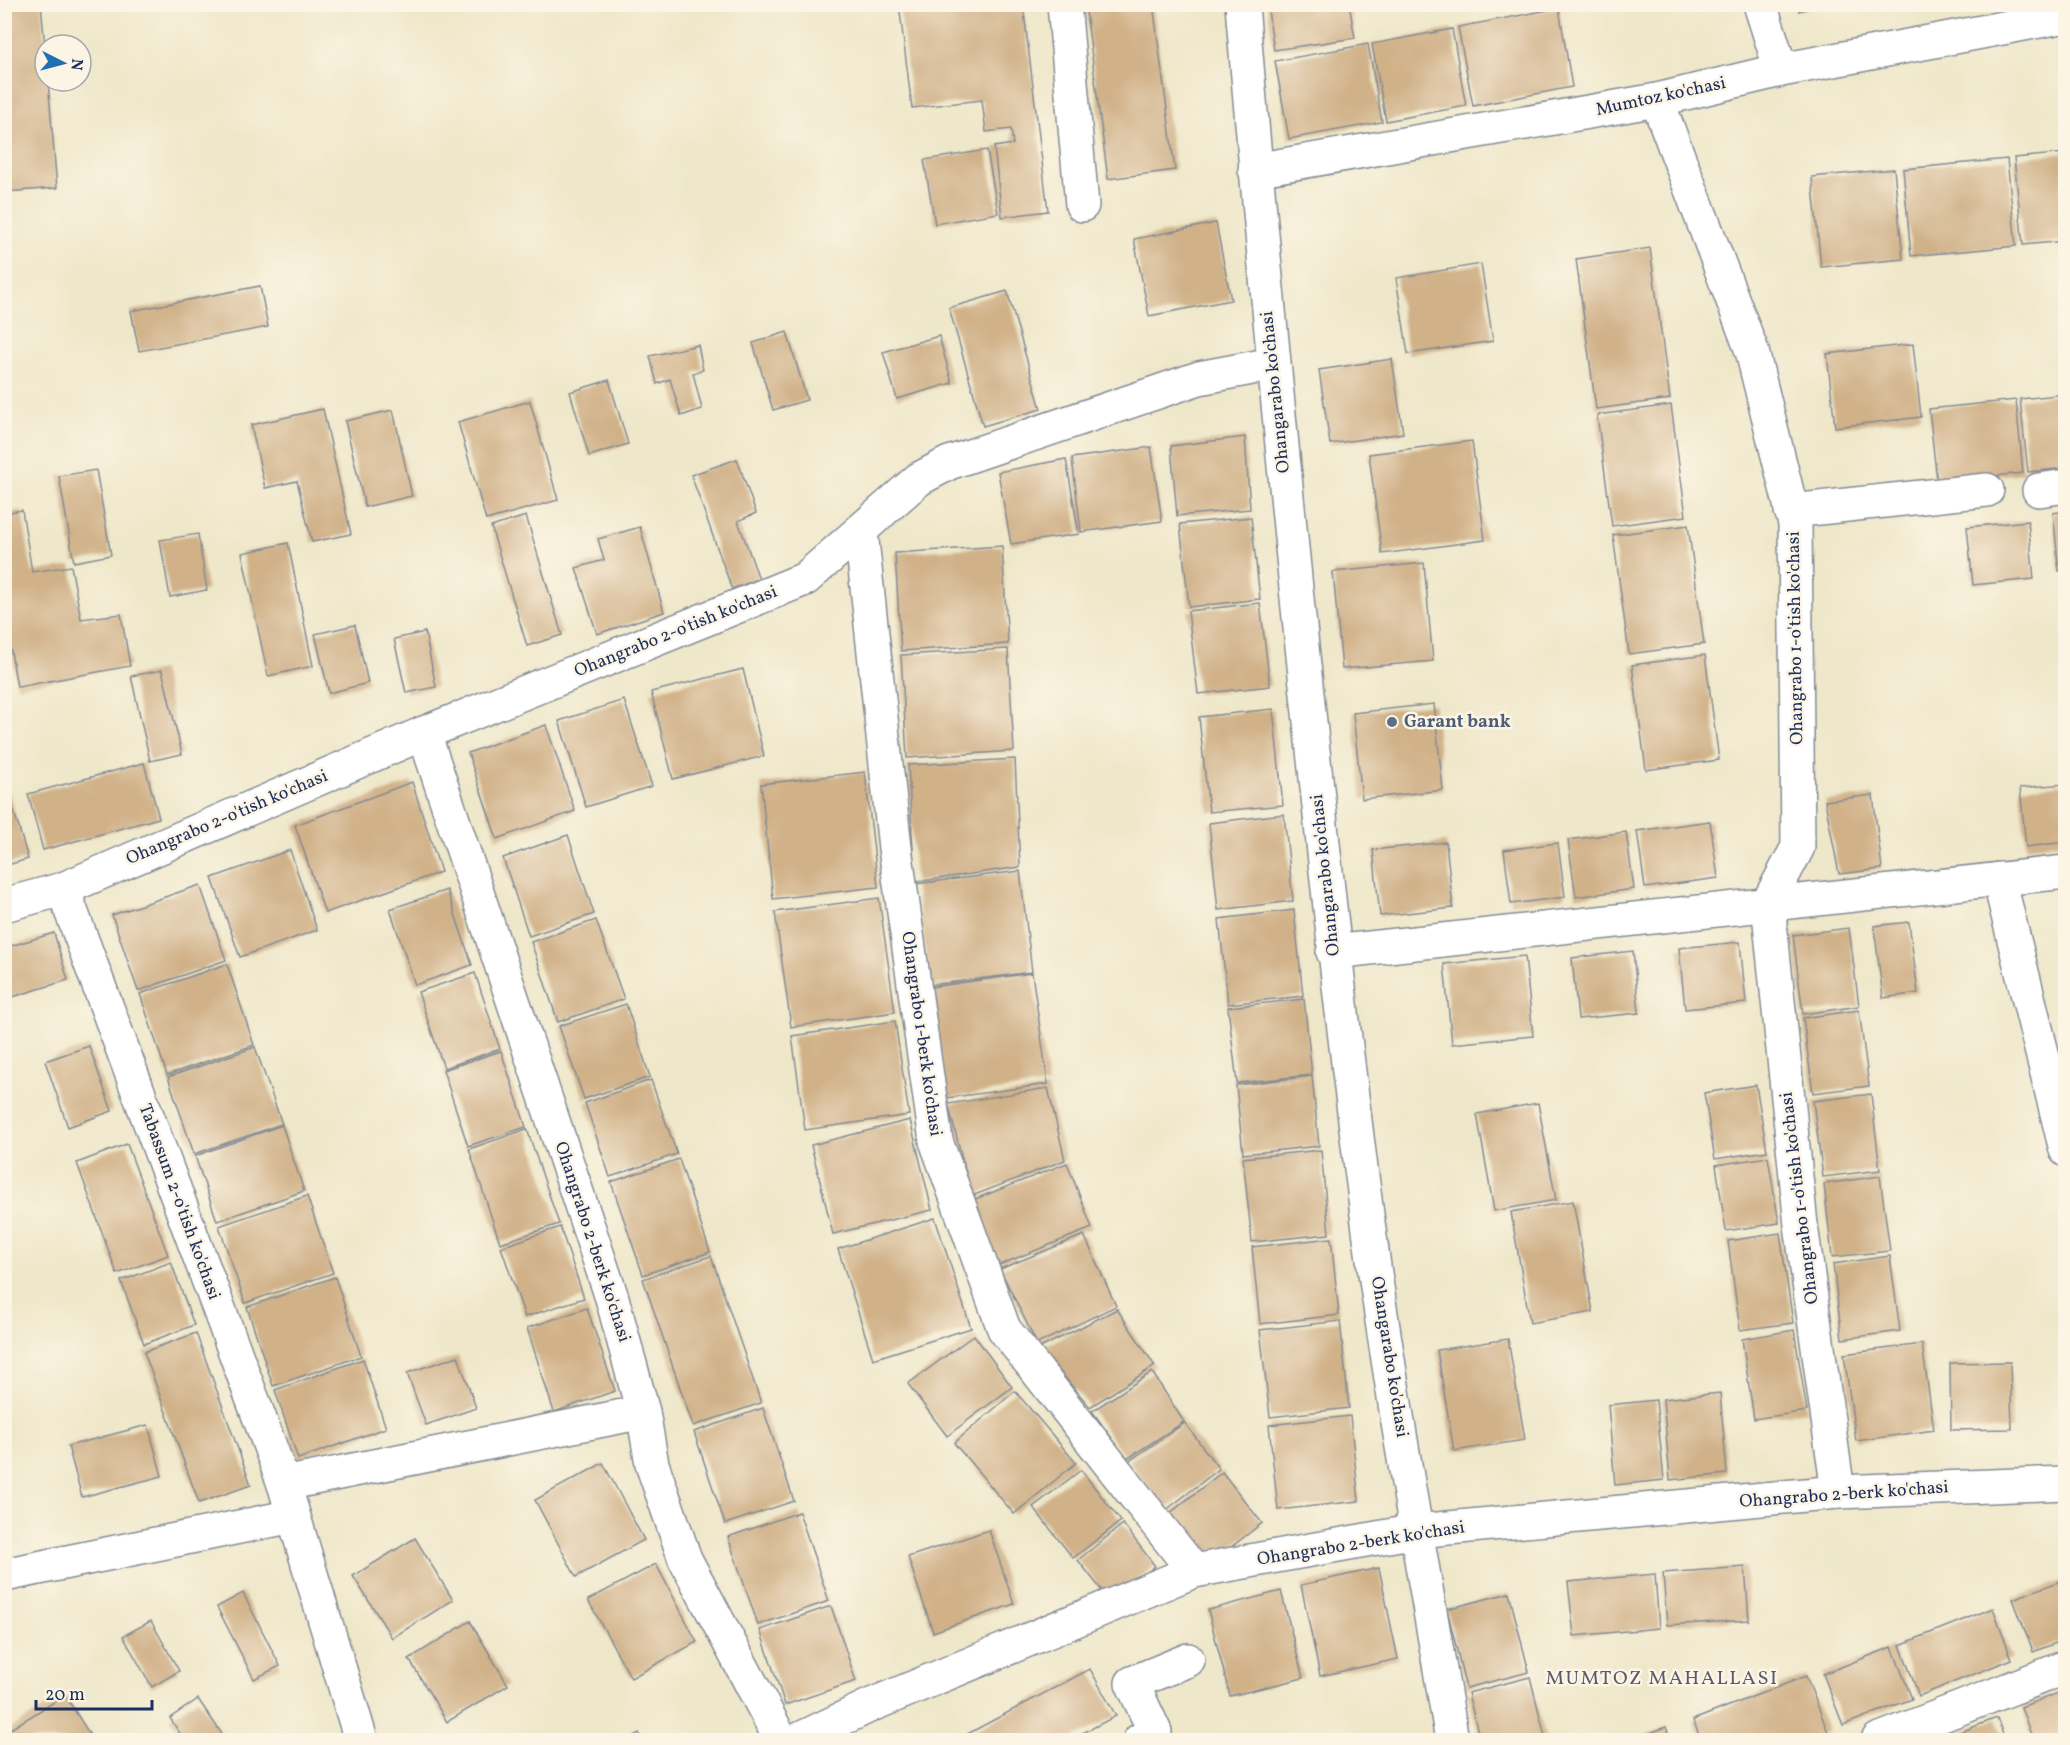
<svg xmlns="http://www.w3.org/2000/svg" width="2070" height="1745" viewBox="0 0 2070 1745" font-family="Vollkorn,serif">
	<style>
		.building { fill: #d0b188 }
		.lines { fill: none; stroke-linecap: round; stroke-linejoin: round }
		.minor-casing { stroke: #848b94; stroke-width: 36 }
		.minor { stroke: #fff; stroke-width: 33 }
		.service-dot { fill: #5c6f8a; stroke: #fcf5e5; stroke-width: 2 }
		.labels { text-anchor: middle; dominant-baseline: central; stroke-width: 5; stroke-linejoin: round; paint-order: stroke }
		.street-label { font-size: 18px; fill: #1b2f5e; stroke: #fcf5e5 }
		.service-label { font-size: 18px; font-weight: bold; fill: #4e5e75; stroke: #fcf5e5; text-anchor: start }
		.neighbourhood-label { font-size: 20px; letter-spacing: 1.5px; fill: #5a5c6d; stroke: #fcf5e5 }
	</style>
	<rect width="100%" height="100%" fill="#fcf5e5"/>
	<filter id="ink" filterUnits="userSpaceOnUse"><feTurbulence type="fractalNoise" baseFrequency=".0167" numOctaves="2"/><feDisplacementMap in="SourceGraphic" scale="12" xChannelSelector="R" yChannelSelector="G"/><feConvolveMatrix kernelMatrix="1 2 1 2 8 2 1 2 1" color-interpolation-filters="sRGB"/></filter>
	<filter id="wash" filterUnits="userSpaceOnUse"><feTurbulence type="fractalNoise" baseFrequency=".008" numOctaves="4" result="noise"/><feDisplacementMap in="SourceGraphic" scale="24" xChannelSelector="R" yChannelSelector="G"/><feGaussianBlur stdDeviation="1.35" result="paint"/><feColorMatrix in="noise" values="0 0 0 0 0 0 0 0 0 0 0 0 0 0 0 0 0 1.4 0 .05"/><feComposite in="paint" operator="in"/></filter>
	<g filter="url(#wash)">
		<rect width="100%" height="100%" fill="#eee7c9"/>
		<g id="blocks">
			<g class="building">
				<path d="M41,4L45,47V81H48L57,188L4,192V6Z"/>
				<path d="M899,4H1023L1048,211L1002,217L994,147L1013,144L1011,129L986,132L982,100L912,108Z"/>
				<path d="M1085,4H1153L1175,170L1108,179Z"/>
				<path d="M1267,4H1349L1355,38L1274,50Z"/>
				<path d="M1797,4H1817V5L1799,11Z"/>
				<path d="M1559,8L1572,87L1473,106L1458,27Z"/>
				<path d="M1452,29L1466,106L1386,121L1372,44Z"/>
				<path d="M1368,44L1382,122L1289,139L1275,61Z"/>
				<path d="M987,150L998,213L935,224L924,160Z"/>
				<path d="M2066,153V241L2023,245L2014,158Z"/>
				<path d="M2007,159L2016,246L1911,256L1903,169Z"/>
				<path d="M1894,169L1903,259L1821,267L1812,177Z"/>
				<path d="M1216,223L1231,300L1149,316L1134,239Z"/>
				<path d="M1650,248L1670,399L1596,409L1576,259Z"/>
				<path d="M1481,264L1493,341L1408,354L1396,278Z"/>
				<path d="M260,286L268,327L139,351L131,311Z"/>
				<path d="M1007,291L1041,409L983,426L949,308Z"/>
				<path d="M787,332L807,400L773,410L753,343Z"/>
				<path d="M939,336L952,383L897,399L883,352Z"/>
				<path d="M1913,344L1921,417L1835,427L1827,354Z"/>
				<path d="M698,345L703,370L693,373L702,409L681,416L670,379L657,384L650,356Z"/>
				<path d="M1392,359L1403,433L1330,444L1319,370Z"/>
				<path d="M609,380L628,444L589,456L570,392Z"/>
				<path d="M2066,394V468L2028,472L2020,399Z"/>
				<path d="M2016,400L2023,473L1937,482L1929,409Z"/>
				<path d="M530,401L558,500L486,520L458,422Z"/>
				<path d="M1671,405L1686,516L1612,526L1597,415Z"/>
				<path d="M323,409L351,534L312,542L297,481L265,488L251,425Z"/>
				<path d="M393,410L412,496L365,507L345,421Z"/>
				<path d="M1245,437L1250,509L1177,516L1171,446Z"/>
				<path d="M1472,441L1485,540L1382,554L1369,454Z"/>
				<path d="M1151,447L1162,521L1081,532L1072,458Z"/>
				<path d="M737,459L756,513L738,521L759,579L732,589L691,475Z"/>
				<path d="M1066,459L1079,534L1011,544L998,472Z"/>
				<path d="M96,470L111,555L74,562L59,476Z"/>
				<path d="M22,510L32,572L71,566L81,619L121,614L130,666L17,687L4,612V513Z"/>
				<path d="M2066,511V570L2059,571L2053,513Z"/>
				<path d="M526,516L562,635L527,646L491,527Z"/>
				<path d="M1251,517L1260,599L1189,607L1180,524Z"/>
				<path d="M2028,521L2034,579L1973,585L1967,527Z"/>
				<path d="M1688,525L1704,644L1629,654L1613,535Z"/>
				<path d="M640,527L664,612L597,634L576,568L604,560L598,539Z"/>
				<path d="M198,534L207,590L170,597L160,540Z"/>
				<path d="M288,543L313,666L268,676L242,553Z"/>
				<path d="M1002,546L1008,644L901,651L895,553Z"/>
				<path d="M1424,563L1433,661L1342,669L1333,572Z"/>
				<path d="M1260,603L1270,686L1198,694L1188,611Z"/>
				<path d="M355,625L368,683L329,693L315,634Z"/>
				<path d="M425,632L436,687L406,693L394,639Z"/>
				<path d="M1008,649L1014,751L907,758L901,655Z"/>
				<path d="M1705,655L1719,760L1646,770L1632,665Z"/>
				<path d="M743,669L764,756L673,779L651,692Z"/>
				<path d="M162,670L182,754L150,761L131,676Z"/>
				<path d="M624,700L652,786L586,807L559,721Z"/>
				<path d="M1434,704L1443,790L1362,799L1353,713Z"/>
				<path d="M1273,709L1283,805L1209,812L1199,717Z"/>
				<path d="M546,725L575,811L497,839L468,753Z"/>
				<path d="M1015,759L1020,867L915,882L908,765Z"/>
				<path d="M144,763L159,818L43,850L28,794Z"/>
				<path d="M865,772L878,887L773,899L761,784Z"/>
				<path d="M4,777L28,859L4,866Z"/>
				<path d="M412,782L441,872L325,913L295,825Z"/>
				<path d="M2066,784V842L2026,847L2020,788Z"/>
				<path d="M1873,795L1882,869L1839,874L1825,801Z"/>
				<path d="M1284,814L1293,901L1218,910L1209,823Z"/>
				<path d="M1710,821L1718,878L1645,888L1637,831Z"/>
				<path d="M1626,832L1634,889L1576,897L1568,840Z"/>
				<path d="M568,835L594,914L529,936L503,858Z"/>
				<path d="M1446,842L1453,908L1380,916L1373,850Z"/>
				<path d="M1558,843L1565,897L1511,904L1504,850Z"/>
				<path d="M290,850L317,930L240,957L212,878Z"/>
				<path d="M1020,871L1032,972L931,985L915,884Z"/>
				<path d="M200,885L226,960L138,991L112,915Z"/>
				<path d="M447,890L472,965L415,985L390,909Z"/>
				<path d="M879,898L895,1012L791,1027L775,912Z"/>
				<path d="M1294,910L1303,996L1228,1004L1219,919Z"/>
				<path d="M596,920L624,999L558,1022L531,942Z"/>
				<path d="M1909,922L1918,993L1883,998L1874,926Z"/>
				<path d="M1849,928L1859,1006L1803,1014L1793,935Z"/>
				<path d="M54,933L68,980L9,998L4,984V948Z"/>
				<path d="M1740,942L1746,1003L1685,1009L1679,948Z"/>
				<path d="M1633,951L1639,1013L1578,1019L1572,958Z"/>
				<path d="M1525,956L1533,1036L1452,1044L1444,964Z"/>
				<path d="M227,964L254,1045L167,1075L140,994Z"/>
				<path d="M475,973L500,1049L444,1068L418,992Z"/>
				<path d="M1032,973L1048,1084L947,1098L931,987Z"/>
				<path d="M1304,999L1312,1075L1237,1083L1228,1007Z"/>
				<path d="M626,1004L650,1077L584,1099L559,1026Z"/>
				<path d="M1859,1010L1869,1086L1813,1093L1803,1018Z"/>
				<path d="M895,1021L909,1115L805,1130L792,1036Z"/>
				<path d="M89,1046L112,1111L68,1127L45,1061Z"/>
				<path d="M255,1047L282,1124L194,1154L168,1077Z"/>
				<path d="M501,1051L526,1127L468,1146L443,1070Z"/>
				<path d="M1312,1076L1319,1146L1243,1154L1236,1085Z"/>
				<path d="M651,1080L677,1154L610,1177L585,1103Z"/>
				<path d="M1756,1085L1767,1151L1715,1159L1704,1093Z"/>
				<path d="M1048,1088L1065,1160L972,1196L948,1104Z"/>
				<path d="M1871,1094L1880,1170L1823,1177L1813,1101Z"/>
				<path d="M1538,1103L1556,1200L1494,1211L1477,1114Z"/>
				<path d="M910,1120L932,1210L833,1234L811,1145Z"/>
				<path d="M282,1125L304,1191L217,1221L195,1156Z"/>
				<path d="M527,1129L559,1224L500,1243L469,1149Z"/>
				<path d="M127,1144L168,1255L117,1274L77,1163Z"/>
				<path d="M1321,1150L1329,1234L1252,1242L1243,1158Z"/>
				<path d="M1768,1157L1779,1223L1726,1231L1716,1165Z"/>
				<path d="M679,1159L710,1252L643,1275L611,1182Z"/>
				<path d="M1067,1163L1092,1228L999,1265L973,1200Z"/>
				<path d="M1880,1176L1890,1251L1832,1257L1824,1184Z"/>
				<path d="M307,1196L333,1273L245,1303L219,1226Z"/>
				<path d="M1573,1201L1593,1312L1530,1323L1511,1212Z"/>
				<path d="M935,1218L971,1328L873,1359L838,1249Z"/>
				<path d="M560,1227L584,1298L525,1317L501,1247Z"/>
				<path d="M1780,1233L1793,1323L1740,1330L1728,1241Z"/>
				<path d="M1084,1235L1116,1306L1037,1344L1000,1269Z"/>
				<path d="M1331,1238L1339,1315L1260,1324L1252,1247Z"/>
				<path d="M711,1256L761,1403L693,1426L643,1279Z"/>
				<path d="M1890,1256L1900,1331L1842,1339L1833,1264Z"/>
				<path d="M171,1262L194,1325L144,1344L121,1281Z"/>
				<path d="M335,1277L361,1356L273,1386L247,1307Z"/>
				<path d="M587,1308L615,1391L554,1412L527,1328Z"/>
				<path d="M1117,1309L1155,1366L1090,1407L1040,1348Z"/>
				<path d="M1340,1321L1349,1408L1270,1417L1260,1330Z"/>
				<path d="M1794,1330L1807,1411L1754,1419L1742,1339Z"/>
				<path d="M196,1333L251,1485L199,1503L144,1352Z"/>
				<path d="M974,1335L1012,1387L947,1436L908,1384Z"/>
				<path d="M1508,1339L1525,1440L1454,1451L1437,1350Z"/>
				<path d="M1922,1344L1934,1430L1856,1441L1844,1354Z"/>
				<path d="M458,1356L476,1408L426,1425L407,1373Z"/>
				<path d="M363,1359L386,1428L298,1459L275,1390Z"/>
				<path d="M2010,1362L2012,1429L1951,1430L1950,1363Z"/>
				<path d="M1152,1372L1184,1422L1127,1459L1092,1411Z"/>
				<path d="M1015,1391L1076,1463L1014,1514L954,1443Z"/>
				<path d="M1720,1393L1727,1474L1670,1480L1663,1399Z"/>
				<path d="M1656,1400L1664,1480L1615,1485L1608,1405Z"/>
				<path d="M763,1408L794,1501L725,1524L694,1432Z"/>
				<path d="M1350,1416L1359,1501L1278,1510L1269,1425Z"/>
				<path d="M1185,1423L1219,1469L1166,1510L1129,1461Z"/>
				<path d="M148,1425L162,1476L82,1497L68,1446Z"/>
				<path d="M603,1463L644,1540L576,1577L535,1500Z"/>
				<path d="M1081,1470L1121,1521L1073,1558L1033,1507Z"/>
				<path d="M1222,1472L1262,1523L1208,1565L1169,1514Z"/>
				<path d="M799,1512L829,1601L758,1625L728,1537Z"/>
				<path d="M1123,1524L1155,1566L1110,1601L1078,1560Z"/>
				<path d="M989,1530L1014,1604L933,1632L908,1557Z"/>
				<path d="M415,1538L453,1600L392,1638L353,1576Z"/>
				<path d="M656,1564L697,1642L631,1678L588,1600Z"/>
				<path d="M1745,1567L1749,1620L1667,1625L1663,1573Z"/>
				<path d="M1379,1568L1398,1659L1320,1676L1301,1585Z"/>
				<path d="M1655,1574L1659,1628L1574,1636L1568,1582Z"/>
				<path d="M2066,1579V1639L2033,1652L2013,1599Z"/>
				<path d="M1281,1591L1303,1678L1230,1696L1208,1610Z"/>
				<path d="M243,1593L280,1666L254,1679L217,1607Z"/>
				<path d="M1509,1593L1529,1672L1466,1688L1447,1609Z"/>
				<path d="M831,1606L856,1681L785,1705L760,1630Z"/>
				<path d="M1993,1608L2012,1659L1919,1696L1900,1645Z"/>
				<path d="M151,1621L179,1671L152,1687L123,1636Z"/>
				<path d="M470,1621L508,1685L447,1722L409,1659Z"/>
				<path d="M1892,1647L1912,1699L1843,1725L1823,1674Z"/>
				<path d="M1090,1669L1116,1716L1069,1740H956Z"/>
				<path d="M1806,1676L1828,1732L1807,1740H1701L1693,1720Z"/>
				<path d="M1530,1677L1546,1740H1480L1468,1693Z"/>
				<path d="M2066,1690V1740H2033L2021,1707Z"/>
				<path d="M65,1695L93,1740H4V1733Z"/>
				<path d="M198,1699L226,1740H184L170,1718Z"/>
				<path d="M1997,1718L2005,1740H1939Z"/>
				<path d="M1666,1727L1671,1740H1631Z"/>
				<path d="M639,1733L643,1740H626Z"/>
			</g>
		</g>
	</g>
	<g filter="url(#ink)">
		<use href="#blocks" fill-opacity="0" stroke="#848b94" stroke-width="1.5"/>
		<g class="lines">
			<defs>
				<g id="minor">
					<path d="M1064,4L1082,205"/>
					<path d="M1242,4C1258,206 1278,407 1298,608C1320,818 1342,1028 1370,1237C1393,1406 1424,1573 1452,1740"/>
					<path d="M1760,4L1781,70"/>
					<path d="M1657,100L1752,351L1795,524L1798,847L1768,903L1801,1225L1838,1492"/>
					<path d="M1255,170L1657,100L1781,70L2066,16"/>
					<path d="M2039,490L2066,486"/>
					<path d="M1791,511L1987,490"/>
					<path d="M861,531L895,848L936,1141L1004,1329L1194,1571"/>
					<path d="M424,733L612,1298L643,1412L652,1464L685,1559L781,1740"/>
					<path d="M1999,879L2066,1150"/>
					<path d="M63,889L284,1484L361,1740"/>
					<path d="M4,905L63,889L424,733L805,579L919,479L949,463L1199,378L1273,364"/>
					<path d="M1333,952L2066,872"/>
					<path d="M284,1484L643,1412"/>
					<path d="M4,1575L293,1516"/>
					<path d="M798,1740L869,1706L1194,1571L1416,1531L1838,1492L2066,1483"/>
					<path d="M1140,1740L1155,1732L1132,1683L1188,1660"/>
					<path d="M1878,1740L2066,1667"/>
				</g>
			</defs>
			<use href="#minor" class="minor-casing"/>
			<use href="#minor" class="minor"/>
		</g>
	</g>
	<circle class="service-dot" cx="1392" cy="722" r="6"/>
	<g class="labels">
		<g class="street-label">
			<text transform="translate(1661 97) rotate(-12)">Mumtoz ko'chasi</text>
			<text transform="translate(1276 392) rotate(-96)">Ohangarabo ko'chasi</text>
			<text transform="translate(676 632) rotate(-22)">Ohangrabo 2-o'tish ko'chasi</text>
			<text transform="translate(1796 638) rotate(-91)">Ohangrabo 1-o'tish ko'chasi</text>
			<text transform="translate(227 818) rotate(-23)">Ohangrabo 2-o'tish ko'chasi</text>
			<text transform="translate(1326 875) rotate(-96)">Ohangarabo ko'chasi</text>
			<text transform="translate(921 1034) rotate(82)">Ohangrabo 1-berk ko'chasi</text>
			<text transform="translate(1800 1198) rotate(-97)">Ohangrabo 1-o'tish ko'chasi</text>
			<text transform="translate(179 1202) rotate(70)">Tabassum 2-o'tish ko'chasi</text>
			<text transform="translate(592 1242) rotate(72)">Ohangrabo 2-berk ko'chasi</text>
			<text transform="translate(1389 1357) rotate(81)">Ohangarabo ko'chasi</text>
			<text transform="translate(1844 1495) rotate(-4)">Ohangrabo 2-berk ko'chasi</text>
			<text transform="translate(1361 1544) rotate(-9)">Ohangrabo 2-berk ko'chasi</text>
		</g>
		<g class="service-label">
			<text x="1404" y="722">Garant bank</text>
		</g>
		<g class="neighbourhood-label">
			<text x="1662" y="1679">MUMTOZ MAHALLASI</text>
		</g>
	</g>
	<rect width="2070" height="1745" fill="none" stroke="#fcf5e5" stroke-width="24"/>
	<g transform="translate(63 63) rotate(96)"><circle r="28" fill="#fcf5e5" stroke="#a2a6af" stroke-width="1.5"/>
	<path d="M0-4.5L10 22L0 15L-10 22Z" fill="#1f6fb2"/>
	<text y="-9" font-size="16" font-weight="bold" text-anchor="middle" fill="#1b2f5e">N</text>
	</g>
	<path d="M36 1700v9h116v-9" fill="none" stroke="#1b2f5e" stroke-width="3"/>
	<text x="45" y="1700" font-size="18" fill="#1b2f5e" stroke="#fcf5e5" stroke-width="4.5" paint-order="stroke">20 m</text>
</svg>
